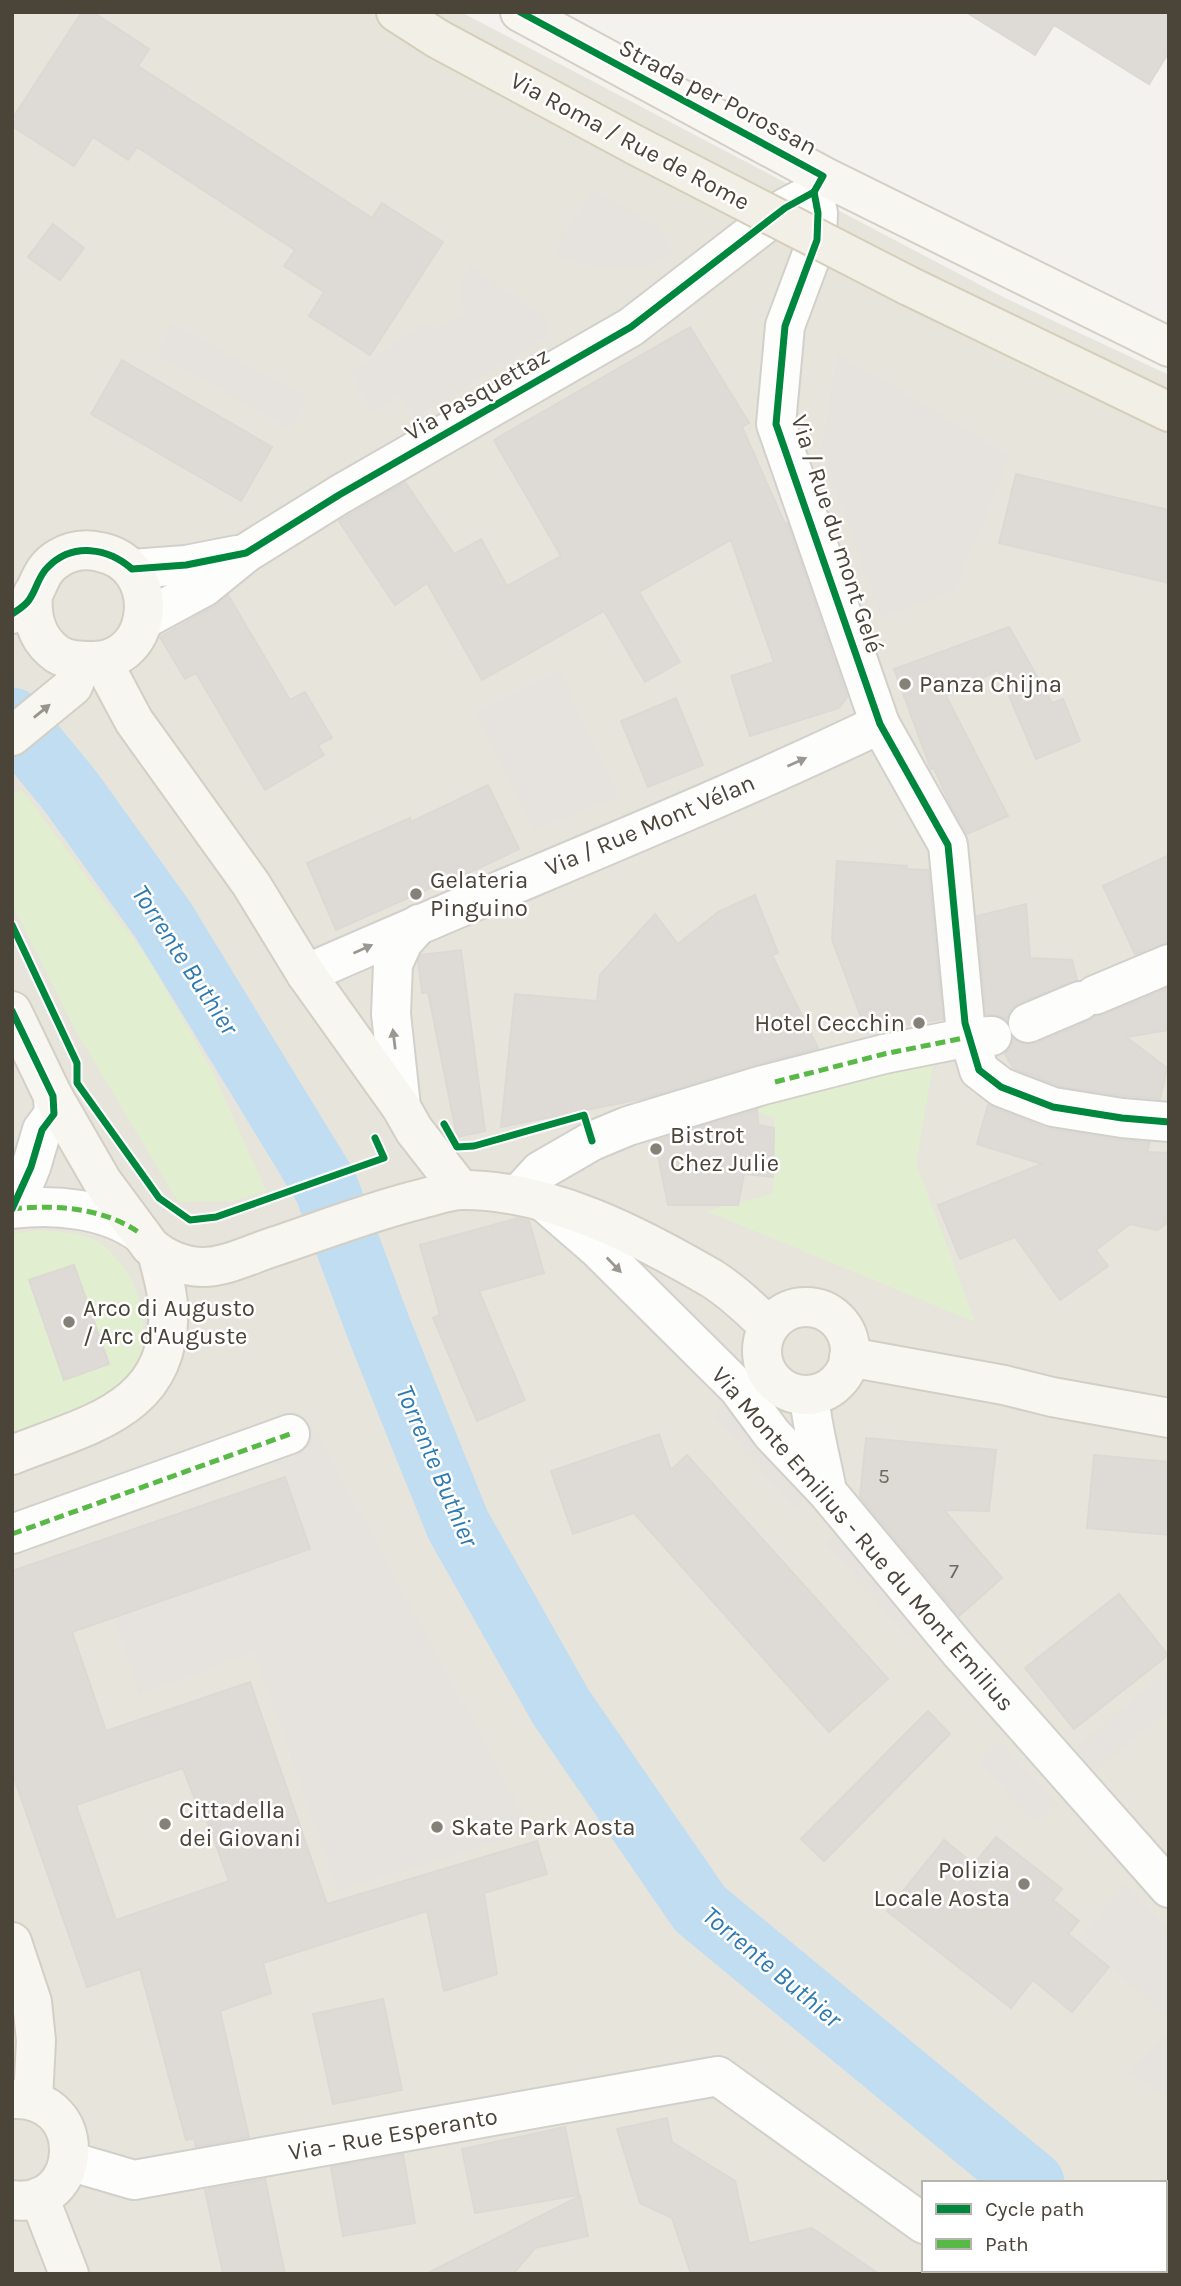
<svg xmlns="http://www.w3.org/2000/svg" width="1181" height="2286" viewBox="0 0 1181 2286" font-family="Karla,sans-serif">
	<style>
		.residential { fill: #e7e4dc; fill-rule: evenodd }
		.green { fill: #e1eecf }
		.parking { fill: #e6e3df }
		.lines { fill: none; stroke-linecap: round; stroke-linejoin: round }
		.river { stroke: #c0ddf1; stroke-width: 65 }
		.building { fill: #dedbd6; stroke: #dcd9d4; stroke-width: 2; fill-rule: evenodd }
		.street-casing { stroke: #d2d0cb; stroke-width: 42 }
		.secondary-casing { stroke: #d3cfc5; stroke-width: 42 }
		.primary-casing { stroke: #d6cebb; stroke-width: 42 }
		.street { stroke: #fdfdfc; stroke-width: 38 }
		.secondary { stroke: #f7f6f1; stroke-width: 38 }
		.primary { stroke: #f2efe6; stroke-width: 38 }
		.primary-bridge-casing { stroke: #d6cebb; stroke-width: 42; stroke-linecap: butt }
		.primary-bridge { stroke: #f2efe6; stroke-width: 38 }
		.quiet { stroke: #58b947; stroke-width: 5; stroke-dasharray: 10 5; stroke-linecap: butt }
		.cycleway-casing { stroke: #fff; stroke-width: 11 }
		.cycleway { stroke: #00873e; stroke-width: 7 }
		.oneway { fill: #98948c }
		.oneway2 { fill: #9b9791 }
		.poi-dot { fill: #868178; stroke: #fff; stroke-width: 2.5 }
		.labels { text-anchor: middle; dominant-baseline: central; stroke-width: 5; stroke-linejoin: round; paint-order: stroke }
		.number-label { font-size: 21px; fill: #706a61 }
		.street-label { font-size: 24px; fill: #4b4439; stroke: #fff }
		.poi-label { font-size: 24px; fill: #4b4439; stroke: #fff; text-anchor: start }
		.water-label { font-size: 26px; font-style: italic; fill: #2e7ab2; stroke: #fff }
	</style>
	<rect width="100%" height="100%" fill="#f4f2ee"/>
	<path class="residential" d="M12,12H461L1005,298L1169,375V2274H12ZM924,2183H1165V2270H924Z"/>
	<g class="green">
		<path d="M22,790L148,959L212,1070L266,1191L232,1201L178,1202L76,1031L12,904V794Z"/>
		<path d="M938,1038L916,1163L975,1322L706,1211L773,1194L774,1118L758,1112L753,1075Z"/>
		<path d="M40,1230C60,1232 79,1232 97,1241C104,1244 109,1250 113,1255C138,1279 147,1315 142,1349C142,1354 141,1360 139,1364C115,1401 52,1419 12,1432V1234Z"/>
	</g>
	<g class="parking">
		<path d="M595,190L657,227L675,254L643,267L609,268L573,262L555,254L562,235Z"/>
		<path d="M470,266L545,317L552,326L549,336L415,418L400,395L372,412L350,373L427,321L435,331L464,313L459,291Z"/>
		<path d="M173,323L308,398L290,429L155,354Z"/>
		<path d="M837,353L1010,456L955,591L882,618L821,451Z"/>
		<path d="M559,669L620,796L534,830L474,712Z"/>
		<path d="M730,1398L812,1493L794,1509L712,1414Z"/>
		<path d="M315,1429L533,1831L338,1891L254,1653L139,1694L113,1618L310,1550L285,1478L268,1445Z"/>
		<path d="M844,1528L926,1622L908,1638L826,1543Z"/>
		<path d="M1169,1670V1709L1095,1771L1076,1748Z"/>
		<path d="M1000,1741L1057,1803L1035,1824L977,1761Z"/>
		<path d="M1126,1884L1169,1932V2022L1146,1997L1079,1941Z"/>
		<path d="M1169,2030V2098L1130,2072Z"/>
	</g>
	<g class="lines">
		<g class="river">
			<path d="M12,720L71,792L163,920L326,1187L379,1329L458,1525L561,1707L700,1909L1032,2183"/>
			<path d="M1138,2270L1142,2274"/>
		</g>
	</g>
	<g class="building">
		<path d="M82,12H93L149,49L138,66L372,218L382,203L443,242L370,355L309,316L324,292L284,266L295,250L137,147L128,160L93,137L74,166L12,126V119Z"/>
		<path d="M966,12H1169V52L1149,84L1054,25L1035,55Z"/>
		<path d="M53,224L84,248L60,280L28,257Z"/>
		<path d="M690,327L749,423L742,427L785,524L787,523L847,697L839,708L750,736L731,676L774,662L731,540L639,592L680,662L645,682L604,611L482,680L427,583L395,605L339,521L405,482L454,554L481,539L507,586L561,556L494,440Z"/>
		<path d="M122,360L272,447L241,501L91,414Z"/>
		<path d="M1016,474L1169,510V583L999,543Z"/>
		<path d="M228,595L290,700L305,692L332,738L318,745L324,755L265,790L196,673L185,679L160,637L215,606Z"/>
		<path d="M1009,627L1052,703L1063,699L1080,741L1036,759L998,670L946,696L1008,816L967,834L950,804L934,768L931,769L894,669Z"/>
		<path d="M676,698L703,765L648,787L621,721Z"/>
		<path d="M488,785L519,849L456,879L455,877L336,930L307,863L410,818L411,822Z"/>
		<path d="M1169,855V943L1135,954L1103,886Z"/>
		<path d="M837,861L907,866L906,869L928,870L943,1019L866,1031L832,939Z"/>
		<path d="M755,895L778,953L772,955L818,1048L757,1064L646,1098L501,1127L515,994L597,1001L600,975L655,914L678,944L718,912Z"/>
		<path d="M1026,904L1030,958L1072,960L1077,980L1019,1003L1010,1010L1006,1020L1001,1016L986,1014L977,916Z"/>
		<path d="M461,950L485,1131L457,1137L428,992L422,993L418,961L421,955Z"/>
		<path d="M1169,988V1030L1126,1037L1167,1068L1160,1099L1125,1096L1059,1086L1013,1068L1005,1054L1011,1047L1013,1039L1025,1045L1037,1043L1089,1021L1095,1016L1103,1015Z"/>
		<path d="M988,1105L1045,1128L1119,1140L1150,1142L1147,1152L1169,1153V1222L1157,1230L1130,1224L1096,1250L1108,1266L1060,1300L1015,1237L960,1259L938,1205L1042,1164L977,1144Z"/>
		<path d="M757,1110L758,1125L774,1128L773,1177L744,1174L738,1205H668L655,1141Z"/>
		<path d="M518,1218L529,1221L544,1273L479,1291L525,1400L477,1421L433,1318L440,1315L420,1245Z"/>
		<path d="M74,1265L109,1364L64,1380L29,1280Z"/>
		<path d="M659,1434L671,1470L687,1455L888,1679L829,1732L634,1513L573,1534L551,1471Z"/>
		<path d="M866,1438L996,1450L989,1511L944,1510L1002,1578L959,1616L860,1497Z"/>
		<path d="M1094,1455L1169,1462V1535L1087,1528Z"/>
		<path d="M285,1477L310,1549L72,1632L106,1731L250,1682L327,1904L537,1841L547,1874L484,1893L497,1974L444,1991L427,1911L263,1963L271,1993L220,2011L249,2137L196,2147L194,2138L186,2140L140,1969L87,1987L12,1772V1571ZM183,1768L197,1805L201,1804L229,1881L116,1920L76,1805Z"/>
		<path d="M1119,1594L1168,1655L1074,1729L1025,1668Z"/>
		<path d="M928,1711L950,1734L824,1861L801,1839Z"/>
		<path d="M996,1837L1062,1889L1053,1900L1079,1921L1068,1934L1109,1967L1072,2012L1033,1980L1011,2008L887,1911L944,1840L974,1864Z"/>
		<path d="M383,1999L402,2090L333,2104L313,2014Z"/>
		<path d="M667,2118L672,2142L735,2181L749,2243L812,2228L879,2274H691L672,2218L640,2203L617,2129Z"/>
		<path d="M565,2127L579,2195L475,2213L462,2149Z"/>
		<path d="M403,2154L415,2223L343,2236L331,2167Z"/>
		<path d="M265,2179L285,2274H223L205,2190Z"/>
		<path d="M580,2196L588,2236L535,2248L513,2274H426Z"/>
	</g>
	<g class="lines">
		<defs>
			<g id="street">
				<path d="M814,192L818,213L817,240L785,326L776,424L880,724L948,845L965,1023L979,1070L1001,1087L1053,1107L1122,1118L1169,1122"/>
				<path d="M132,569L186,565L237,555"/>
				<path d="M143,620L204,587L246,553L339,495L631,327L785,208L800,200"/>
				<path d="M306,974C497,889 692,814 880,724"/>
				<path d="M1095,995L1169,964"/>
				<path d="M1028,1023L1080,1001"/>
				<path d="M401,1107L391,1014L393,964L403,942L419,924"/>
				<path d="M518,1195L540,1171L592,1141L628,1126L763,1085L884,1054L969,1037L992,1036"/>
				<path d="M545,1203L598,1249L738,1388L772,1434L828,1493L961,1653L1169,1888"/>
				<path d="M14,1208L31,1167L42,1130L54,1114L53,1096"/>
				<path d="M12,1209C54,1204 106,1208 141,1234"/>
				<path d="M809,1395C812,1428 821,1459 827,1491"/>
				<path d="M12,1534L290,1434"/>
				<path d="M69,2161L134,2180L718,2076L924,2224"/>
				<path d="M988,2270L993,2274"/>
			</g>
			<g id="secondary">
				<path d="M520,12L823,176L1169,347"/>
				<path d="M12,614C17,610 25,606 29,601C40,585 40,569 59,558C72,550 87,549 100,552C163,564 156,661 93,661C80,661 68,661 57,654C36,639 31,617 33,593"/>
				<path d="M102,661L134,721L251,884L306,974L401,1107L414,1130L460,1189"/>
				<path d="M12,736L73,686L76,678L74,661"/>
				<path d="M12,1011L53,1096L102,1181L150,1246C164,1259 184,1267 203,1267C223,1267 245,1257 264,1250C316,1233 368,1212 421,1199C434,1196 449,1190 463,1190C550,1190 637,1235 711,1278C732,1291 751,1309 768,1326"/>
				<circle cx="806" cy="1351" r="44"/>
				<path d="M849,1357L1004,1385L1052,1397L1169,1418"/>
				<path d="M12,1455C90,1424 174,1409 168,1305C167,1288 161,1269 157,1252"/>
				<path d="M12,1942L32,2002L36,2040L33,2100"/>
				<path d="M12,2099C91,2095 85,2210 12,2200"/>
				<path d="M39,2197L69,2274"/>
			</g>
			<g id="primary">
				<path d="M396,12L438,39L637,146"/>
				<path d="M907,285L1169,412"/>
			</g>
		</defs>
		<use href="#street" class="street-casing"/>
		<use href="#secondary" class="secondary-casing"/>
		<use href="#primary" class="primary-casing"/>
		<use href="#street" class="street"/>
		<use href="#secondary" class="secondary"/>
		<use href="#primary" class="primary"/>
		<defs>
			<path id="primary-bridge" d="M637,146L907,285"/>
		</defs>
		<use href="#primary-bridge" class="primary-bridge-casing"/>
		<use href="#primary-bridge" class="primary-bridge"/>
		<g class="quiet">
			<path d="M775,1082L884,1054L969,1037"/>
			<path d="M12,1209C54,1204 106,1208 141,1234"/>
			<path d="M12,1534L290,1434"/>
		</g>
		<defs>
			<g id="cycleway">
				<path d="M520,12L823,176L814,192"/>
				<path d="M814,192L818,213L817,240L785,326L776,424L880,724L948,845L965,1023L979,1070L1001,1087L1053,1107L1122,1118L1169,1122"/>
				<path d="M12,614C18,610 25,606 29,600C37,589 38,576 48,567C73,542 108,548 132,569L186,565L246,553L339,495L631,327L785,208L814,192"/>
				<path d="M12,925L77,1063V1083L159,1198L190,1220L216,1217L384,1158L375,1138"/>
				<path d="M12,1011L53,1096L54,1114L42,1130L31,1167L12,1209"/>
				<path d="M444,1124L457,1147L474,1146L584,1115L592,1141"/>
			</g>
		</defs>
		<use href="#cycleway" class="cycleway-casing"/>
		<use href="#cycleway" class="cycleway"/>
	</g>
	<defs><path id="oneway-solid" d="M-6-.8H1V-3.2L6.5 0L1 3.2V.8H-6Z" transform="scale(1.75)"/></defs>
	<use class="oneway" href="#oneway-solid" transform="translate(42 711) rotate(-39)"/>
	<g class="oneway2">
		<use href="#oneway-solid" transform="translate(797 762) rotate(-24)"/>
		<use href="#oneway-solid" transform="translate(363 949) rotate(-24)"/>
		<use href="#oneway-solid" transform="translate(394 1039) rotate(-97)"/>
		<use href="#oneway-solid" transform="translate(614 1265) rotate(46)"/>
	</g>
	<g class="poi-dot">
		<circle cx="905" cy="684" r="7"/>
		<circle cx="416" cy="894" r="7"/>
		<circle cx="919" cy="1023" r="7"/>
		<circle cx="656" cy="1149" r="7"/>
		<circle cx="69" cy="1322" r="7"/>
		<circle cx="165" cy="1824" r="7"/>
		<circle cx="437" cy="1827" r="7"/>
		<circle cx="1024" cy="1884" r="7"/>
	</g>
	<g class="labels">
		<g class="number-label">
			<text x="884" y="1476">5</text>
			<text x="954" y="1571">7</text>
		</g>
		<g class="street-label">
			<text transform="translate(718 97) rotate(28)">Strada per Porossan</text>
			<text transform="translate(630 141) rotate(28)">Via Roma / Rue de Rome</text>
			<text transform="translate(477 394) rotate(-30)">Via Pasquettaz</text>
			<text transform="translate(837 534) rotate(72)">Via / Rue du mont Gelé</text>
			<text transform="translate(650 825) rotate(-23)">Via / Rue Mont Vélan</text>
			<text transform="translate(863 1539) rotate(49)">Via Monte Emilius - Rue du Mont Emilius</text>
			<text transform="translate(393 2134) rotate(-10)">Via - Rue Esperanto</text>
		</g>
		<g class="poi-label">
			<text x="919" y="684">Panza Chijna</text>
			<text x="430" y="880">Gelateria<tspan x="430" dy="28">Pinguino</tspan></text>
			<text x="905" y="1023" text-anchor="end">Hotel Cecchin</text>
			<text x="670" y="1135">Bistrot<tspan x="670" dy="28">Chez Julie</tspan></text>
			<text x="83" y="1308">Arco di Augusto<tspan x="83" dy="28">/ Arc d'Auguste</tspan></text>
			<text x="179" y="1810">Cittadella<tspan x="179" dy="28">dei Giovani</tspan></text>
			<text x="451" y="1827">Skate Park Aosta</text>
			<text x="1010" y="1870" text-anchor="end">Polizia<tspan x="1010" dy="28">Locale Aosta</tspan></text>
		</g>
		<g class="water-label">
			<text transform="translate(185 960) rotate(57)">Torrente Buthier</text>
			<text transform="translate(437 1466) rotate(67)">Torrente Buthier</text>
			<text transform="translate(772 1967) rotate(40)">Torrente Buthier</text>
		</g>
	</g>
	<rect width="1181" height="2286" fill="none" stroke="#4b4439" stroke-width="28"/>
	<rect x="922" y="2181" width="245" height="91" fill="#ffffff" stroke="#b7b4b0" stroke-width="2"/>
	<rect x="936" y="2204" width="35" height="10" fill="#00873e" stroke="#b7b4b0" stroke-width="2"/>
	<text x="985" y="2216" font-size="21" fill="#4b4439">Cycle path</text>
	<rect x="936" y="2239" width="35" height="10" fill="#58b947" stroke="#b7b4b0" stroke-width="2"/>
	<text x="985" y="2251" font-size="21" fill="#4b4439">Path</text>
</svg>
